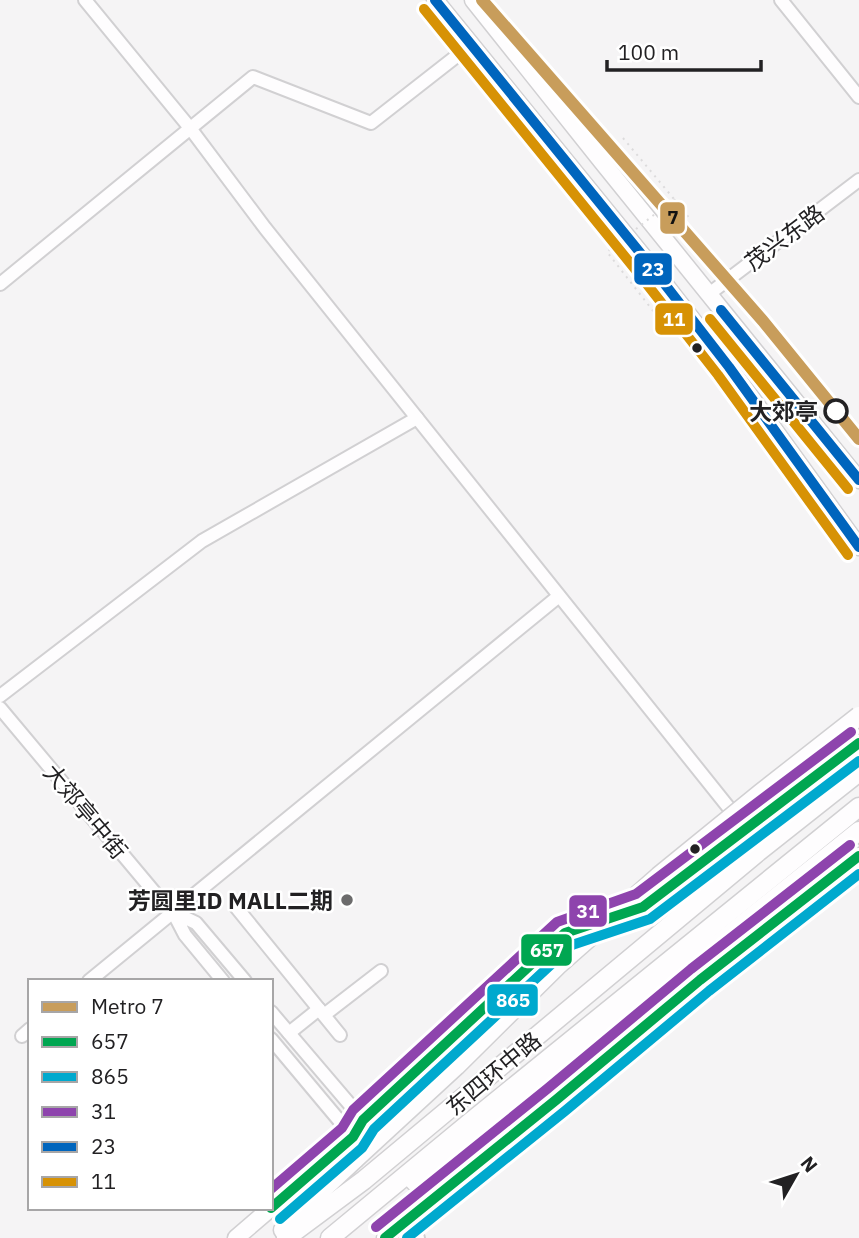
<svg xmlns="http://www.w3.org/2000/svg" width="859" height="1238" viewBox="0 0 859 1238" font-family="'IBM Plex Sans','Noto Sans SC',sans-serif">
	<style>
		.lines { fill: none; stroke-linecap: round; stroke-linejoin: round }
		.minor-casing { stroke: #d1d0d2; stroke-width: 16 }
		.major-casing { stroke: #d1d0d2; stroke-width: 19 }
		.highway-casing { stroke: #d1d0d2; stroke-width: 21 }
		.path { stroke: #dcdbdc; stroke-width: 2; stroke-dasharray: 2 5; stroke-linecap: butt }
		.minor { stroke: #fefdfe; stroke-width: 12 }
		.major { stroke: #fefdfe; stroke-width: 16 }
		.highway { stroke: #fefdfe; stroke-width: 18 }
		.highway-bridge-casing { stroke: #d1d0d2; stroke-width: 21; stroke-linecap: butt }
		.path-bridge { stroke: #dcdbdc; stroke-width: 2; stroke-dasharray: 2 5; stroke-linecap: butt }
		.highway-bridge { stroke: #fefdfe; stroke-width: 18 }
		.bus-1-casing { stroke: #fff; stroke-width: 16 }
		.bus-2-casing { stroke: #fff; stroke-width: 16 }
		.bus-3-casing { stroke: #fff; stroke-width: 16 }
		.bus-4-casing { stroke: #fff; stroke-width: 16 }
		.bus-5-casing { stroke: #fff; stroke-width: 16 }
		.bus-1 { stroke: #00a651; stroke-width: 10 }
		.bus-2 { stroke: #00a9ce; stroke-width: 10 }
		.bus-3 { stroke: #8e44ad; stroke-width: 10 }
		.bus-4 { stroke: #0065bd; stroke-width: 10 }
		.bus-5 { stroke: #d79205; stroke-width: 10 }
		.metro-1-casing { stroke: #fff; stroke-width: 18 }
		.metro-1 { stroke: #c89d5b; stroke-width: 12 }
		.bus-dot { fill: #222123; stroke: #fff; stroke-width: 2.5 }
		.stop-dot { fill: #fff; stroke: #222123; stroke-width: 3.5 }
		.poi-dot { fill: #6c6b6c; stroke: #fff; stroke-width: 2.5 }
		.labels { text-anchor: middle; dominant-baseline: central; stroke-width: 5; stroke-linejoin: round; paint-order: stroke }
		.street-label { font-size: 23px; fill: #222123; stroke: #fff }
		.stop-label { font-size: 23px; font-weight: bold; fill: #222123; stroke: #fff; text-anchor: end }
		.poi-label { font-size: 23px; font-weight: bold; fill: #222123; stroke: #fff; text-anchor: end }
		.line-badge { stroke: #fff; stroke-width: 2.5 }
		.badge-label { font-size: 19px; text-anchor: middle; font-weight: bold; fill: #fff }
		.pale-badge-label { font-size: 19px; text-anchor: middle; font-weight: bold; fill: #111 }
	</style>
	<rect width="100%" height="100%" fill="#f5f4f5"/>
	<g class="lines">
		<defs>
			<g id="minor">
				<path d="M85,0L190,128L265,228L745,828"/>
				<path d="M781,0L859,97"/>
				<path d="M0,284L253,77L371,123L472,44"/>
				<path d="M709,294L859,180"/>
				<path d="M0,696L202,541L417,418"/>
				<path d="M0,708L165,905L173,912"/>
				<path d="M236,907L340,1035"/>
				<path d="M89,981L559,596"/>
				<path d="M223,981L185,935L173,912L196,923L245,981"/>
				<path d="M271,1012L363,1120"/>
				<path d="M324,1015L381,971"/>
				<path d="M289,1033L319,1009"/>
				<path d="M22,1036L30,1029"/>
				<path d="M271,1039L353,1137"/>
				<path d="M405,1223L418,1238"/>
			</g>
			<g id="major">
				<path d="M435,0L646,260L729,367L859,547"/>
				<path d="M473,0L603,163L859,480"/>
				<path d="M271,1208L353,1137L363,1120L565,933L643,907L859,743"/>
				<path d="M236,1238L271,1208"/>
				<path d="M385,1238L556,1100L700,980L859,856"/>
			</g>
			<g id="highway">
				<path d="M414,1181L437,1166L546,1081L859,831"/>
				<path d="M283,1230L324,1188L355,1159"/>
				<path d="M286,1238L364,1180L758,852L859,772"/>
				<path d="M330,1238L468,1124L859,807"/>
			</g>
		</defs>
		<use href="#minor" class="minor-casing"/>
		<use href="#major" class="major-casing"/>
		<use href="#highway" class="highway-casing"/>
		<g class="path">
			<path d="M674,199L690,219"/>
			<path d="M662,209L678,230L676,232"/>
		</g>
		<use href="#minor" class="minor"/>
		<use href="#major" class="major"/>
		<use href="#highway" class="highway"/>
		<defs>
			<path id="highway-bridge" d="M355,1159L456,1066L557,966L659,876L761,793L859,716"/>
		</defs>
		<use href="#highway-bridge" class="highway-bridge-casing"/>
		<path class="path-bridge" d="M623,138L674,199L607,252L654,312"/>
		<use href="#highway-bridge" class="highway-bridge"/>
		<defs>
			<g id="bus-1">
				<path d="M271,1208L353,1137L363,1120L565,933L643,907L859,743"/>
				<path d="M385,1238L556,1100L700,980L859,856"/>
			</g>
			<g id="bus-2">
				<path d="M280,1219L362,1148L374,1129L572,945L650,919L859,761"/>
				<path d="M407,1238L565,1111L709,991L859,874"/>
			</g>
			<g id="bus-3">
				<path d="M271,1189L342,1128L353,1110L557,922L636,894L851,732"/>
				<path d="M376,1227L547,1089L691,969L850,845"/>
			</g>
			<g id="bus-4">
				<path d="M435,0L646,260L729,367L859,547"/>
				<path d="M721,310L859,480"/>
			</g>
			<g id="bus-5">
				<path d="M424,9L635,269L718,375L848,555"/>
				<path d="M710,319L848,489"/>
			</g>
		</defs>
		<use href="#bus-1" class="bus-1-casing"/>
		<use href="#bus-2" class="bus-2-casing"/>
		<use href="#bus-3" class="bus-3-casing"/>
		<use href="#bus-4" class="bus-4-casing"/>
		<use href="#bus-5" class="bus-5-casing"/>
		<use href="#bus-1" class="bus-1"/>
		<use href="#bus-2" class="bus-2"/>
		<use href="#bus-3" class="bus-3"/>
		<use href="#bus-4" class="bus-4"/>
		<use href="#bus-5" class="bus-5"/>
		<defs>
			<path id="metro-1" d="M482,0L763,321L859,439"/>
		</defs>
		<use href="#metro-1" class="metro-1-casing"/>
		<use href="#metro-1" class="metro-1"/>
	</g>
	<g class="bus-dot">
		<circle cx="697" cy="348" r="6"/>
		<circle cx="695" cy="849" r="6"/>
	</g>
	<circle class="stop-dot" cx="836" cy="411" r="11"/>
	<circle class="poi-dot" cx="347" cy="900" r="7"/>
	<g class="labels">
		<g class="street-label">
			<text transform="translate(784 237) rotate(-37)">茂兴东路</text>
			<text transform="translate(86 811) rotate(50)">大郊亭中街</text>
			<text transform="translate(493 1073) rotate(-40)">东四环中路</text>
		</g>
		<g class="stop-label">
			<text x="818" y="411">大郊亭</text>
		</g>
		<g class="poi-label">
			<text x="333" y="900">芳圆里ID MALL二期</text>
		</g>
	</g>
	<g class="line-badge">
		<rect x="659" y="201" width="27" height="34" rx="7" fill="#c89d5b"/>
		<rect x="633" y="252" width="40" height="34" rx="7" fill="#0065bd"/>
		<rect x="654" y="302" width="40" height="34" rx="7" fill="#d79205"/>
		<rect x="568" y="894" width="40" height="34" rx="7" fill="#8e44ad"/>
		<rect x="520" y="933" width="53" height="34" rx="7" fill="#00a651"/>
		<rect x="486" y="983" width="53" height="34" rx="7" fill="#00a9ce"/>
	</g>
	<g class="badge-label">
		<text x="653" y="276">23</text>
		<text x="674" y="326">11</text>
		<text x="588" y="918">31</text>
		<text x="547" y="957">657</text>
		<text x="513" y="1007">865</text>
	</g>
	<g class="pale-badge-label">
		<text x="673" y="224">7</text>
	</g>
	<rect x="28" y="979" width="245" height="231" fill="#ffffff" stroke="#a7a6a7" stroke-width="2"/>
	<rect x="42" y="1002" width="35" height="10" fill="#c89d5b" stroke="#a7a6a7" stroke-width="2"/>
	<text x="91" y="1014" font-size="21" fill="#222123">Metro 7</text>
	<rect x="42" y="1037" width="35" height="10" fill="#00a651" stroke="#a7a6a7" stroke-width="2"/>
	<text x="91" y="1049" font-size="21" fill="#222123">657</text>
	<rect x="42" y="1072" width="35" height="10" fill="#00a9ce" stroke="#a7a6a7" stroke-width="2"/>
	<text x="91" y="1084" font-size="21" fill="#222123">865</text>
	<rect x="42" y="1107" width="35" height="10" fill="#8e44ad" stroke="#a7a6a7" stroke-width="2"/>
	<text x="91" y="1119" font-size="21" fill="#222123">31</text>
	<rect x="42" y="1142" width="35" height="10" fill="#0065bd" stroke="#a7a6a7" stroke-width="2"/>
	<text x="91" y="1154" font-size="21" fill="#222123">23</text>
	<rect x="42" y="1177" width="35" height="10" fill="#d79205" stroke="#a7a6a7" stroke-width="2"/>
	<text x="91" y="1189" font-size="21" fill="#222123">11</text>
	<g transform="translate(796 1175) rotate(51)" stroke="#ffffff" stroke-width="5" paint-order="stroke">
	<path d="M0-5L12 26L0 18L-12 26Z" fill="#222123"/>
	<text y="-10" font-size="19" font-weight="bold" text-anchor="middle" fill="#222123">N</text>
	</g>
	<path d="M607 60v10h154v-10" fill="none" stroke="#222123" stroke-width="3.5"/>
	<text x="618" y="60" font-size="21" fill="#222123" stroke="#ffffff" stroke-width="5" paint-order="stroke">100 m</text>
</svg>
